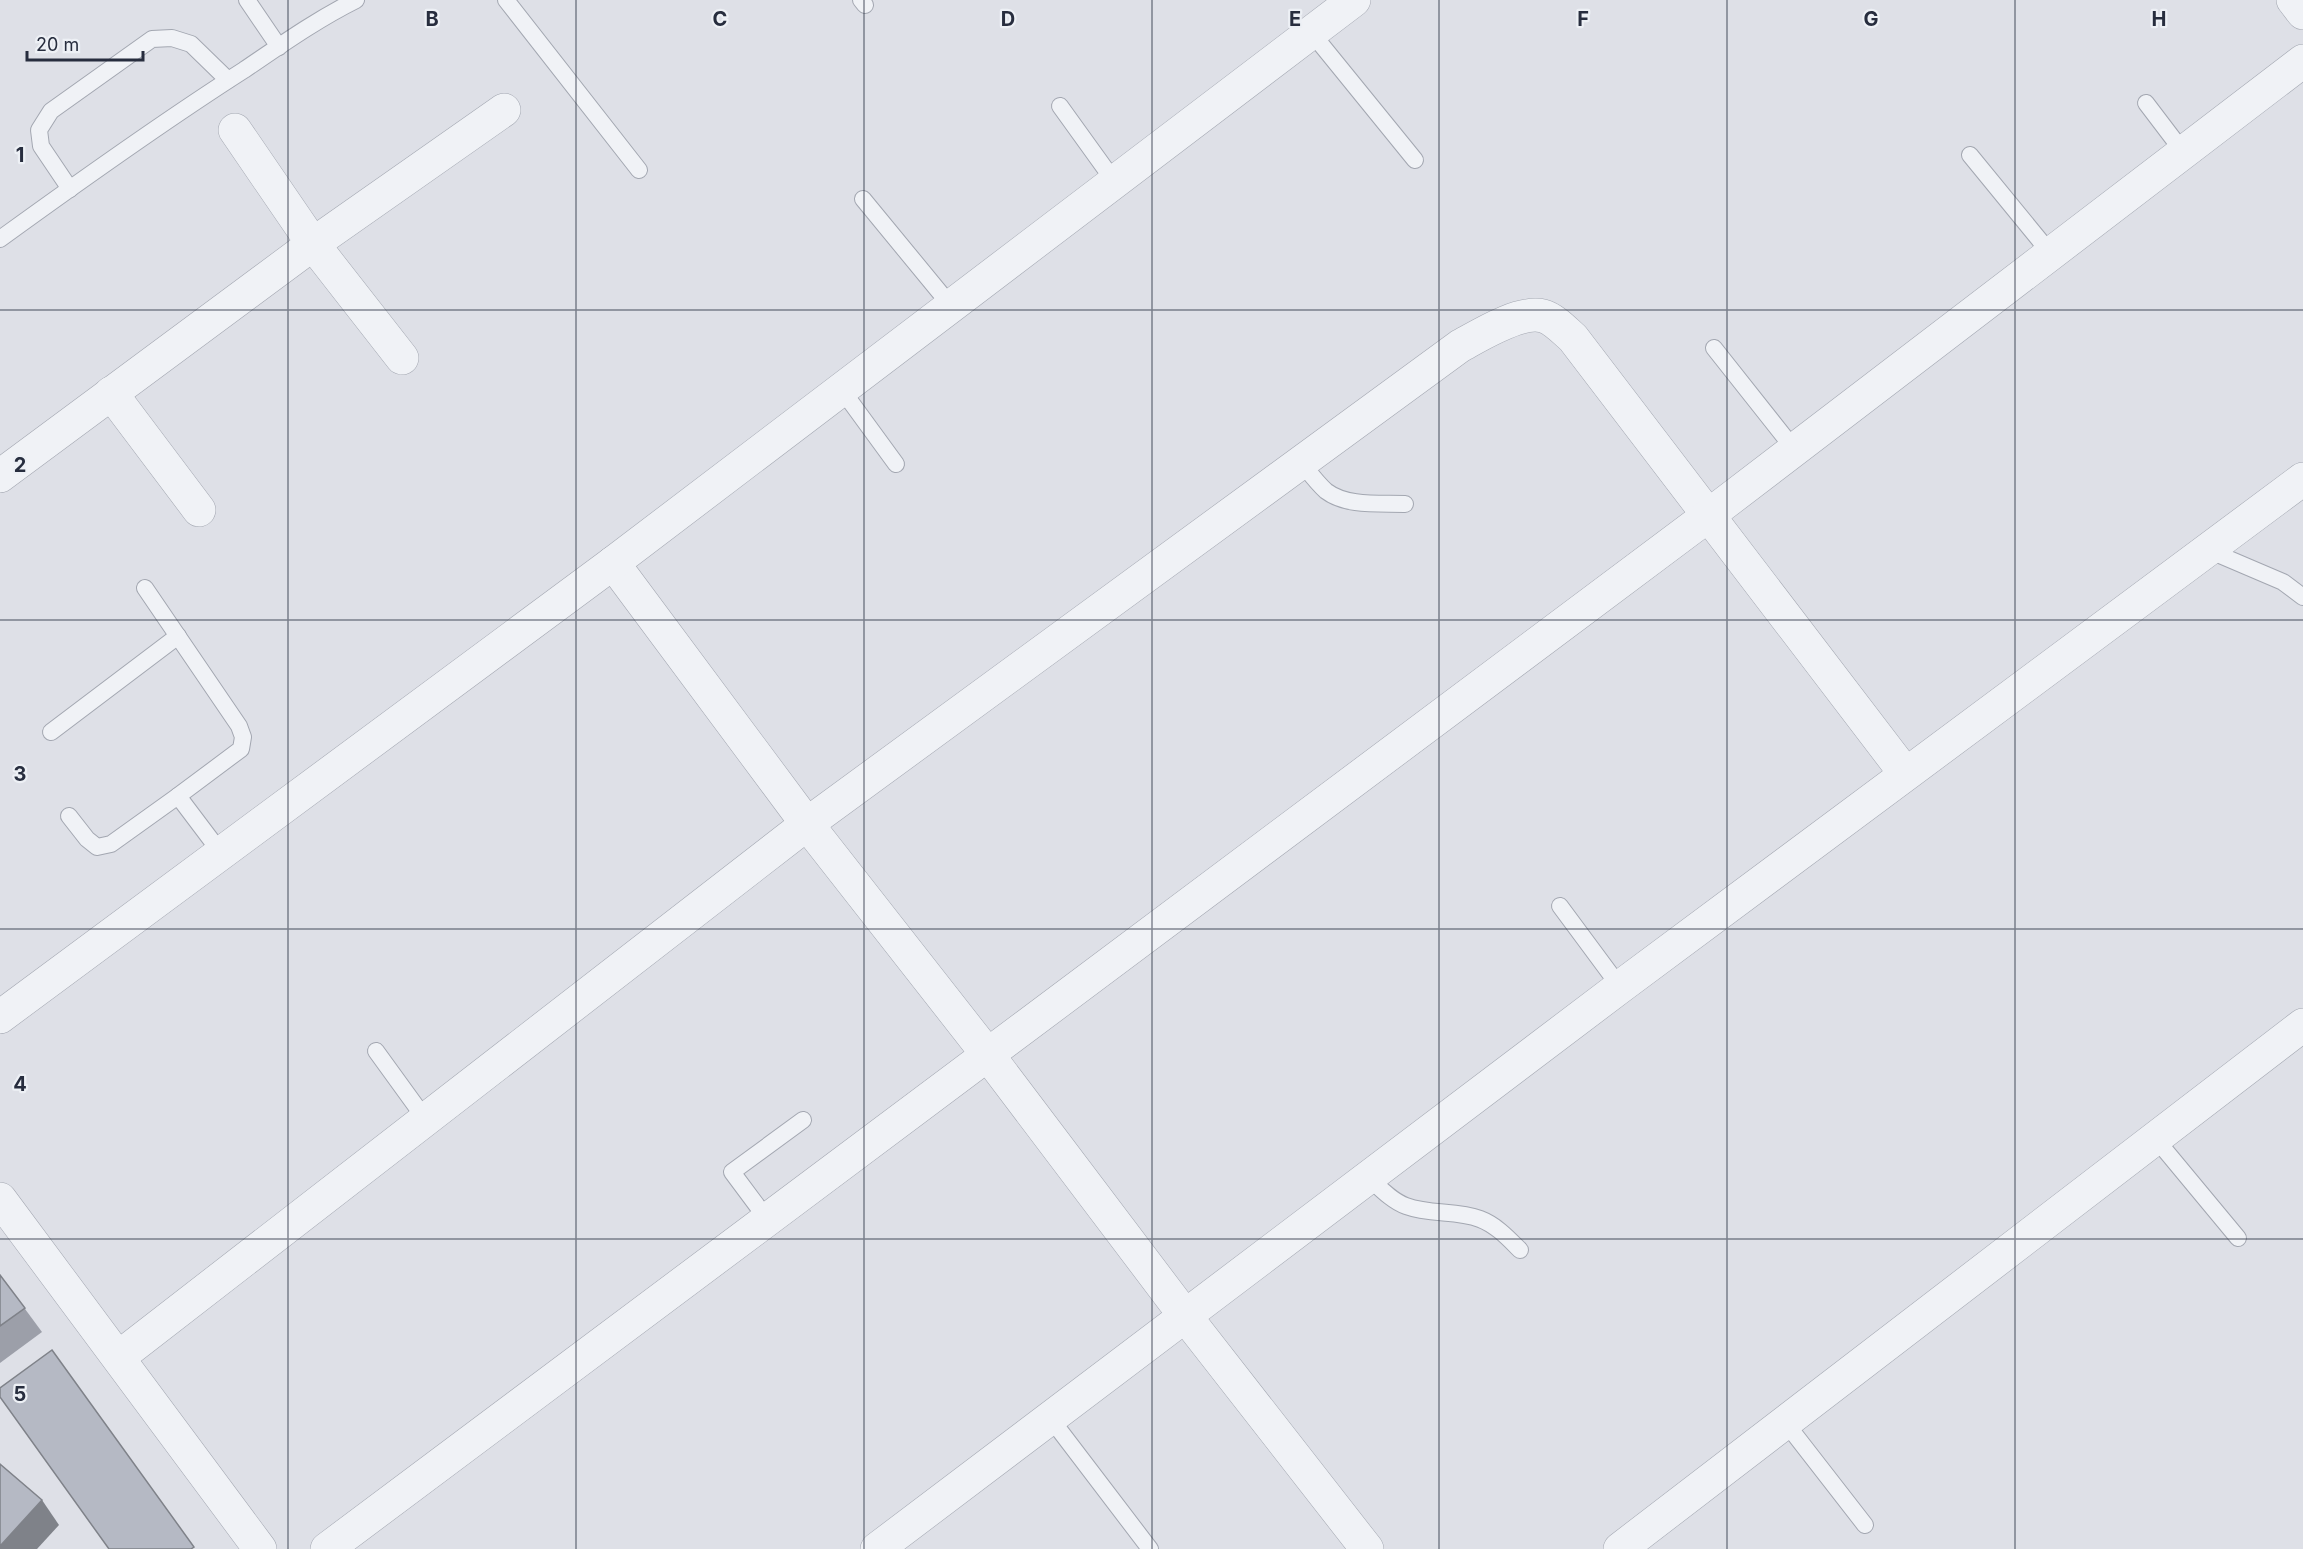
<svg xmlns="http://www.w3.org/2000/svg" width="2303" height="1549" viewBox="0 0 2303 1549" font-family="Inter,sans-serif">
	<style>
		.lines { fill: none; stroke-linecap: round; stroke-linejoin: round }
		.service-casing { stroke: #a3a7b1; stroke-width: 18 }
		.minor-casing { stroke: #a3a7b1; stroke-width: 34 }
		.service { stroke: #f0f2f6; stroke-width: 16 }
		.minor { stroke: #f0f2f6; stroke-width: 33 }
		.wall { fill: #9c9fa9 }
		.shaded-wall { fill: #7f8289 }
		.building { fill: #b5b9c4; stroke: #7f8289; stroke-width: 1.5 }
		.grid { fill: none; stroke: #272d3e; stroke-width: 1.5; stroke-opacity: 0.55 }
		.grid-label { font-size: 20px; text-anchor: middle; font-weight: bold; fill: #272d3e; stroke: #edf0f5; stroke-width: 4.5; stroke-linejoin: round; paint-order: stroke }
	</style>
	<rect width="100%" height="100%" fill="#dee0e7"/>
	<g class="lines">
		<defs>
			<g id="service">
				<path d="M247,0L279,47"/>
				<path d="M506,0L639,170"/>
				<path d="M861,0L865,5"/>
				<path d="M1311,32L1415,160"/>
				<path d="M2146,103L2184,153"/>
				<path d="M1060,106L1114,181"/>
				<path d="M1970,155L2051,254"/>
				<path d="M70,189L41,146L39,130L51,111L152,39L172,38L191,44L228,80"/>
				<path d="M863,199L951,306"/>
				<path d="M0,239C80,181 161,123 244,70C281,45 316,20 356,0"/>
				<path d="M1714,348L1794,449"/>
				<path d="M842,390L896,464"/>
				<path d="M1301,462C1309,472 1317,483 1326,491C1347,507 1380,503 1405,504"/>
				<path d="M2208,550L2283,582L2303,597"/>
				<path d="M145,588L239,726L243,737L241,749L178,796"/>
				<path d="M51,732L178,636"/>
				<path d="M69,816L87,839L97,847L111,844L178,796L221,853"/>
				<path d="M1560,906L1620,987"/>
				<path d="M376,1051L426,1120"/>
				<path d="M2155,1138L2238,1238"/>
				<path d="M1369,1178C1380,1188 1392,1201 1406,1206C1430,1215 1457,1210 1480,1219C1496,1225 1508,1238 1520,1250"/>
				<path d="M767,1219L732,1172L803,1120"/>
				<path d="M1051,1419L1150,1549"/>
				<path d="M1785,1422L1865,1525"/>
			</g>
			<g id="minor">
				<path d="M2293,0L2303,13"/>
				<path d="M235,130L313,244L402,358"/>
				<path d="M111,393L199,510"/>
				<path d="M0,476L313,244L504,110"/>
				<path d="M613,563L807,824L988,1055L1186,1317L1367,1549"/>
				<path d="M0,1017L613,563L1354,0"/>
				<path d="M0,1199L260,1549"/>
				<path d="M119,1357L807,824L1460,346C1480,335 1520,310 1543,316C1554,319 1565,331 1573,338L1905,773"/>
				<path d="M327,1549L1709,515L2303,61"/>
				<path d="M877,1549L1620,987L2303,479"/>
				<path d="M1620,1549L2303,1025"/>
			</g>
		</defs>
		<use href="#service" class="service-casing"/>
		<use href="#minor" class="minor-casing"/>
		<use href="#service" class="service"/>
		<use href="#minor" class="minor"/>
	</g>
	<path class="wall" d="M0,1275L42,1332L0,1363Z"/>
	<path class="shaded-wall" d="M42,1500L59,1525L37,1549H0V1546Z"/>
	<g class="building">
		<path d="M0,1275L25,1308L0,1326Z"/>
		<path d="M52,1350L194,1547L191,1549H109L0,1397V1388Z"/>
		<path d="M0,1464L42,1500L0,1546Z"/>
	</g>
	<path class="grid" d="M288,0V1549M576,0V1549M864,0V1549M1152,0V1549M1439,0V1549M1727,0V1549M2015,0V1549M0,310H2303M0,620H2303M0,929H2303M0,1239H2303"/>
	<g class="grid-label">
		<text x="432" y="26">B</text>
		<text x="720" y="26">C</text>
		<text x="1008" y="26">D</text>
		<text x="1295" y="26">E</text>
		<text x="1583" y="26">F</text>
		<text x="1871" y="26">G</text>
		<text x="2159" y="26">H</text>
		<text x="20" y="162">1</text>
		<text x="20" y="472">2</text>
		<text x="20" y="781">3</text>
		<text x="20" y="1091">4</text>
		<text x="20" y="1401">5</text>
	</g>
	<path d="M27 51v9h116v-9" fill="none" stroke="#272d3e" stroke-width="3"/>
	<text x="36" y="51" font-size="18" fill="#272d3e" stroke="#edf0f5" stroke-width="4.5" paint-order="stroke">20 m</text>
</svg>
